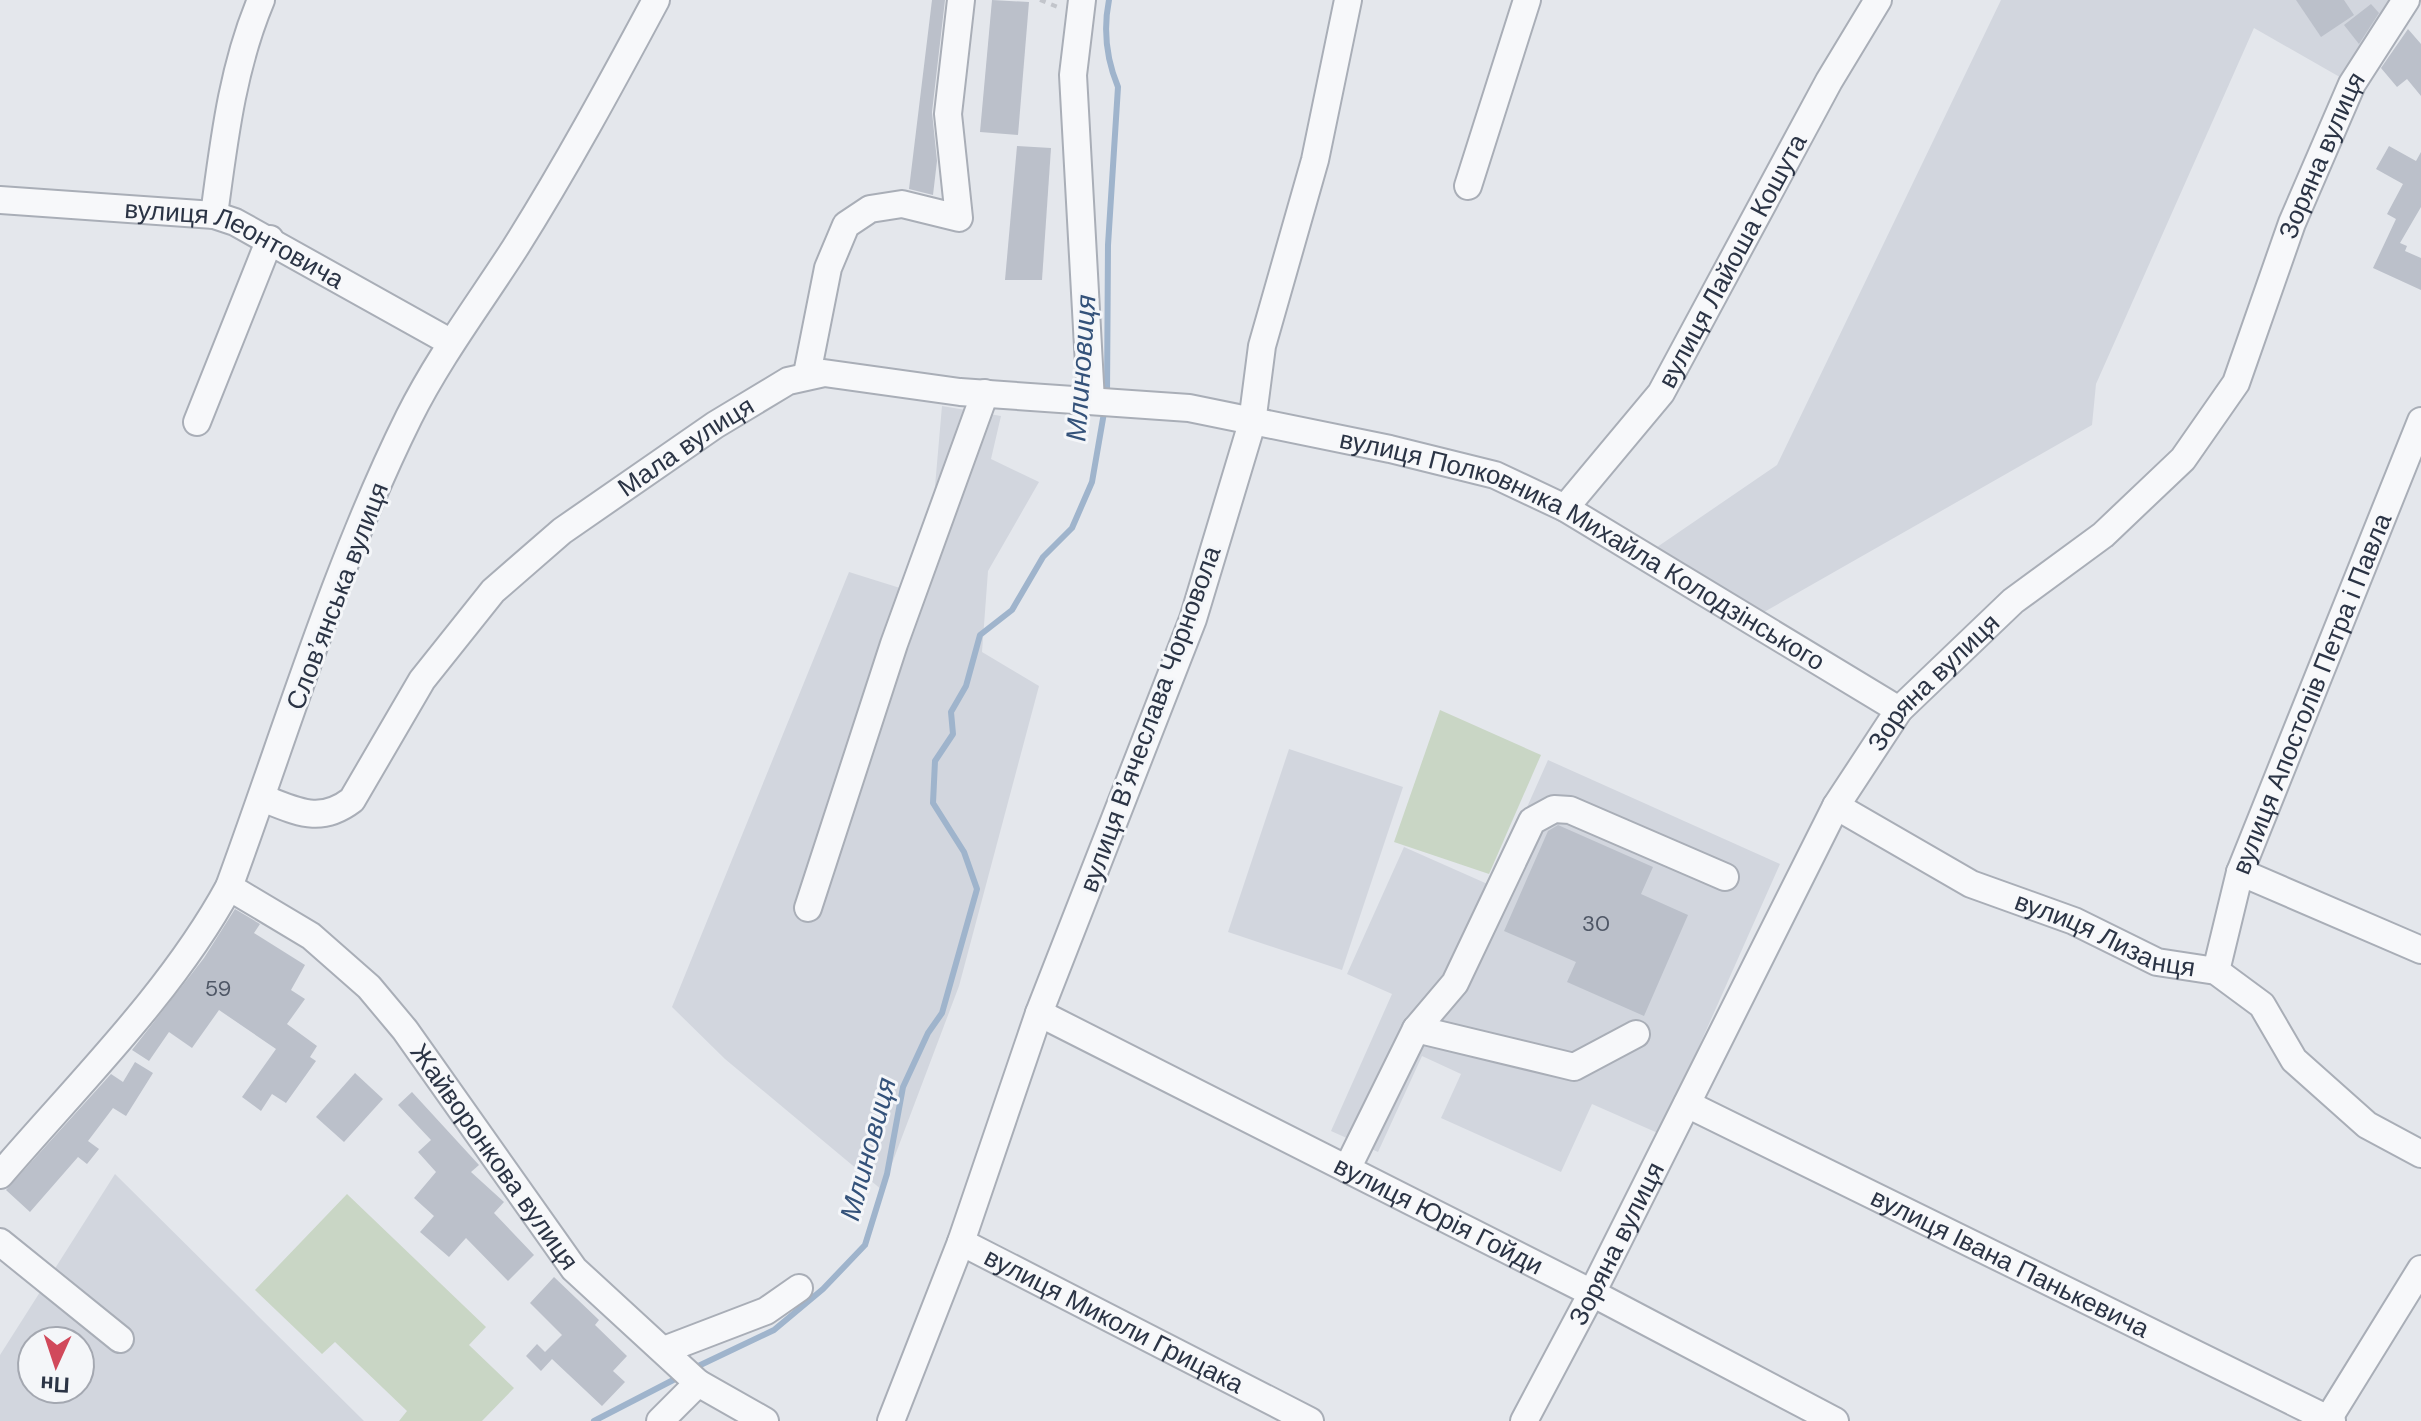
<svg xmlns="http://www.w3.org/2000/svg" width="2421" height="1421" viewBox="0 0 2421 1421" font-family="'DM Sans',sans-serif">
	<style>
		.built { fill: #d2d6de; fill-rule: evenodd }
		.green { fill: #c9d6c5 }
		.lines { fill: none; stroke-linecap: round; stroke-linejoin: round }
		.stream { stroke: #9fb4cc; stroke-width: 6 }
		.building { fill: #bbc0ca }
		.minor-casing { stroke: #a9aeb7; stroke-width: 30 }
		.path { stroke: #c2c5cb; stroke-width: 4; stroke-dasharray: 6 6; stroke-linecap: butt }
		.minor { stroke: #f7f8fa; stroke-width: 26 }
		.labels { text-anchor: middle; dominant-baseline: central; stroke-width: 6; stroke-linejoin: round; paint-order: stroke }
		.number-label { font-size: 22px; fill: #4f5766 }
		.street-label { font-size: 26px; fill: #2b3445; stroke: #f4f6f9 }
		.water-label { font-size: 28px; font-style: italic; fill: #34527a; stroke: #f4f6f9 }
	</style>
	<rect width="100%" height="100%" fill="#e4e7ec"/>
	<g class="built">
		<path d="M2001,0H2406L2352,84L2254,28L2096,384L2092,425L1750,620L1644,556L1777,465Z"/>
		<path d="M942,406L1001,416L991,459L1039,482L988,571L982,652L1039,686L959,986L882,1190L725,1059L672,1007L849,572L900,588L934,498Z"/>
		<path d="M1289,749L1403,787L1342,970L1228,932Z"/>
		<path d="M1548,760L1780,864L1660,1134L1592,1104L1561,1172L1441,1118L1461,1074L1422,1056L1378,1152L1331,1131L1392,994L1347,974L1404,847L1492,886Z"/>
		<path d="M115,1174L364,1421H0V1355ZM32,1341H80V1389H32Z"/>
	</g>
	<g class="green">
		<path d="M1440,710L1541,755L1489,874L1394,842Z"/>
		<path d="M347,1194L486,1327L469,1345L514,1388L482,1421H399L407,1411L335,1342L322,1354L255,1290Z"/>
	</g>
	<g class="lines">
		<g class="stream">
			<path d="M1107,396L1108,245L1118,87C1106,58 1103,30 1109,0"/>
			<path d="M692,1369L774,1330L823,1289L865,1245L887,1174L903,1087L928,1033L942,1013L977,889L964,852L933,803L935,761L953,734L951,712L966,686L980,635L1012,610L1043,557L1072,528L1092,482L1105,407"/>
			<path d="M594,1421L679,1377"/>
		</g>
	</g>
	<g class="building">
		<path d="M932,0H945L932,112L937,161L933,195L909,189Z"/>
		<path d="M992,0L1029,2L1018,135L980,132Z"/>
		<path d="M2296,0H2344L2354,15L2321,37Z"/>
		<path d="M2371,4L2379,13L2359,44L2344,25Z"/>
		<path d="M2408,29L2421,44V96L2407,79L2397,87L2381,68Z"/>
		<path d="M1017,146L1051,148L1042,280H1005Z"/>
		<path d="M2389,146L2416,161L2421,152V207L2400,243L2407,246L2405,251L2421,258V290L2373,268L2396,219L2387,214L2403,184L2376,169Z"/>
		<path d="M1558,825L1653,867L1641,894L1688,915L1644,1016L1567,982L1576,962L1504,931L1548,831Z"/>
		<path d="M235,909L260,924L254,933L305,965L291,990L305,999L287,1024L317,1046L310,1057L316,1061L286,1103L272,1094L261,1111L242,1097L276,1049L219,1010L192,1048L169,1032L149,1061L132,1050L204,958Z"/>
		<path d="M135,1062L153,1073L126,1116L113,1108L88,1141L99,1149L87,1164L78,1157L30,1212L6,1190L111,1074L123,1082Z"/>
		<path d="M355,1073L383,1099L344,1142L316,1117Z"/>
		<path d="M412,1092L479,1165L471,1172L504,1202L494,1213L534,1255L508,1281L466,1238L449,1257L420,1232L434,1216L414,1198L436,1172L418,1152L431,1140L398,1105Z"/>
		<path d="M554,1277L599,1320L595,1325L627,1356L613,1371L625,1382L602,1406L552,1359L541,1371L526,1356L537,1344L545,1352L562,1335L530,1303Z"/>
	</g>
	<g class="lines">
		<defs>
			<g id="minor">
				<path d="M1082,0L1073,75L1091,401"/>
				<path d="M1468,186L1527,0"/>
				<path id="s1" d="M0,200L214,215L235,222L450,342"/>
				<path d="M214,215C224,141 232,69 261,0"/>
				<path d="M807,374L828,268L846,225L870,209L902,204L959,218L948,114L961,0"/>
				<path d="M197,422L270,239"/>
				<path id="s2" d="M1565,508L1661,393L1829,81L1878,0"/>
				<path id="s3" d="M262,798C297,811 319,825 352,800L422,680L493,591L562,531L715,425L788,381L824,373L960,392L1189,408L1390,449L1495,475L1565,508L1899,710"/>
				<path id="s4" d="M1836,806L1971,884L2074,921L2157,962L2216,971L2262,1005L2294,1060L2367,1125L2421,1154"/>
				<path d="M2240,872L2421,950"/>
				<path id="s5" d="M229,887L311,936L369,987L405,1030L574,1269L698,1383L765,1421"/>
				<path d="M808,908L894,644L985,393"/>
				<path id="s6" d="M2216,971L2240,872L2421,421"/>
				<path id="s7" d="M1039,1013L1592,1293L1835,1421"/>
				<path d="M1416,1029L1455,983L1532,821L1554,809L1570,810L1725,877"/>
				<path id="s8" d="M1687,1104L2332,1421"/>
				<path d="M1347,1169L1416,1029L1574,1067L1636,1034"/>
				<path d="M0,1175C78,1084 172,992 229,887C286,732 336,564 409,417C439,357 479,304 515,248C566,167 611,84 656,0"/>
				<path d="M0,1242L120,1339"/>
				<path id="s9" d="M961,1242L1310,1421"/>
				<path d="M664,1350L766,1311L799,1288"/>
				<path d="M660,1421L698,1383"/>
				<path d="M891,1421L961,1242L1039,1013L1193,619L1252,423L1262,346L1315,160L1348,0"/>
				<path id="s10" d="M1524,1421L1592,1293L1836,806L1899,710L2013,601L2103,535L2183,459L2236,383L2292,223L2352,84L2406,0"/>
				<path d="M2327,1421L2421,1269"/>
			</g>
		</defs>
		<use href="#minor" class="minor-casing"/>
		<path class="path" d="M1040,0L1060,8"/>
		<use href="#minor" class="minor"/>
	</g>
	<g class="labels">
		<g class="number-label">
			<text x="1596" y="923">30</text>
			<text x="218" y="988">59</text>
		</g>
		<g class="street-label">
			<text stroke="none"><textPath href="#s10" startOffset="1520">Зоряна вулиця</textPath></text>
			<text stroke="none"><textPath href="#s1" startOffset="242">вулиця Леонтовича</textPath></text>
			<text stroke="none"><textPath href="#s2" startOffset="300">вулиця Лайоша Кошута</textPath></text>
			<text stroke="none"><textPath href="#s3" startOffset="590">Мала вулиця</textPath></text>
			<text stroke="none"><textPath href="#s3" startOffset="1538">вулиця Полковника Михайла Колодзінського</textPath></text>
			<text transform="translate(337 596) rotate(-69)">Словʼянська вулиця</text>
			<text stroke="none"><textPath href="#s10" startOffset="848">Зоряна вулиця</textPath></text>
			<text stroke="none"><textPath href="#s6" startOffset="294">вулиця Апостолів Петра і Павла</textPath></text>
			<text transform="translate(1150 719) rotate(-70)">вулиця Вʼячеслава Чорновола</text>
			<text stroke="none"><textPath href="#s4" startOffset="300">вулиця Лизанця</textPath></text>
			<text stroke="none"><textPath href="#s5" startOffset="384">Жайворонкова вулиця</textPath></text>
			<text stroke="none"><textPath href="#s7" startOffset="448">вулиця Юрія Гойди</textPath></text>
			<text stroke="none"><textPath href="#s10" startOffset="200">Зоряна вулиця</textPath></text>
			<text stroke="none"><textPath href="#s8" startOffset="360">вулиця Івана Панькевича</textPath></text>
			<text stroke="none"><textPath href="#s9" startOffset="172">вулиця Миколи Грицака</textPath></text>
		</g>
		<g class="water-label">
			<text transform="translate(1081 368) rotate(-86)">Млиновиця</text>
			<text transform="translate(868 1149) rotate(-75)">Млиновиця</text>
		</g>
	</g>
	<g transform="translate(56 1365) rotate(183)"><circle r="38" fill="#f4f6f9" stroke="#a4a8b1" stroke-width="2"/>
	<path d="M0-6L14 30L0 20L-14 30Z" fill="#d1495b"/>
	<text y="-12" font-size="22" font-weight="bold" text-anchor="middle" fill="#2b3445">Пн</text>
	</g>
</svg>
